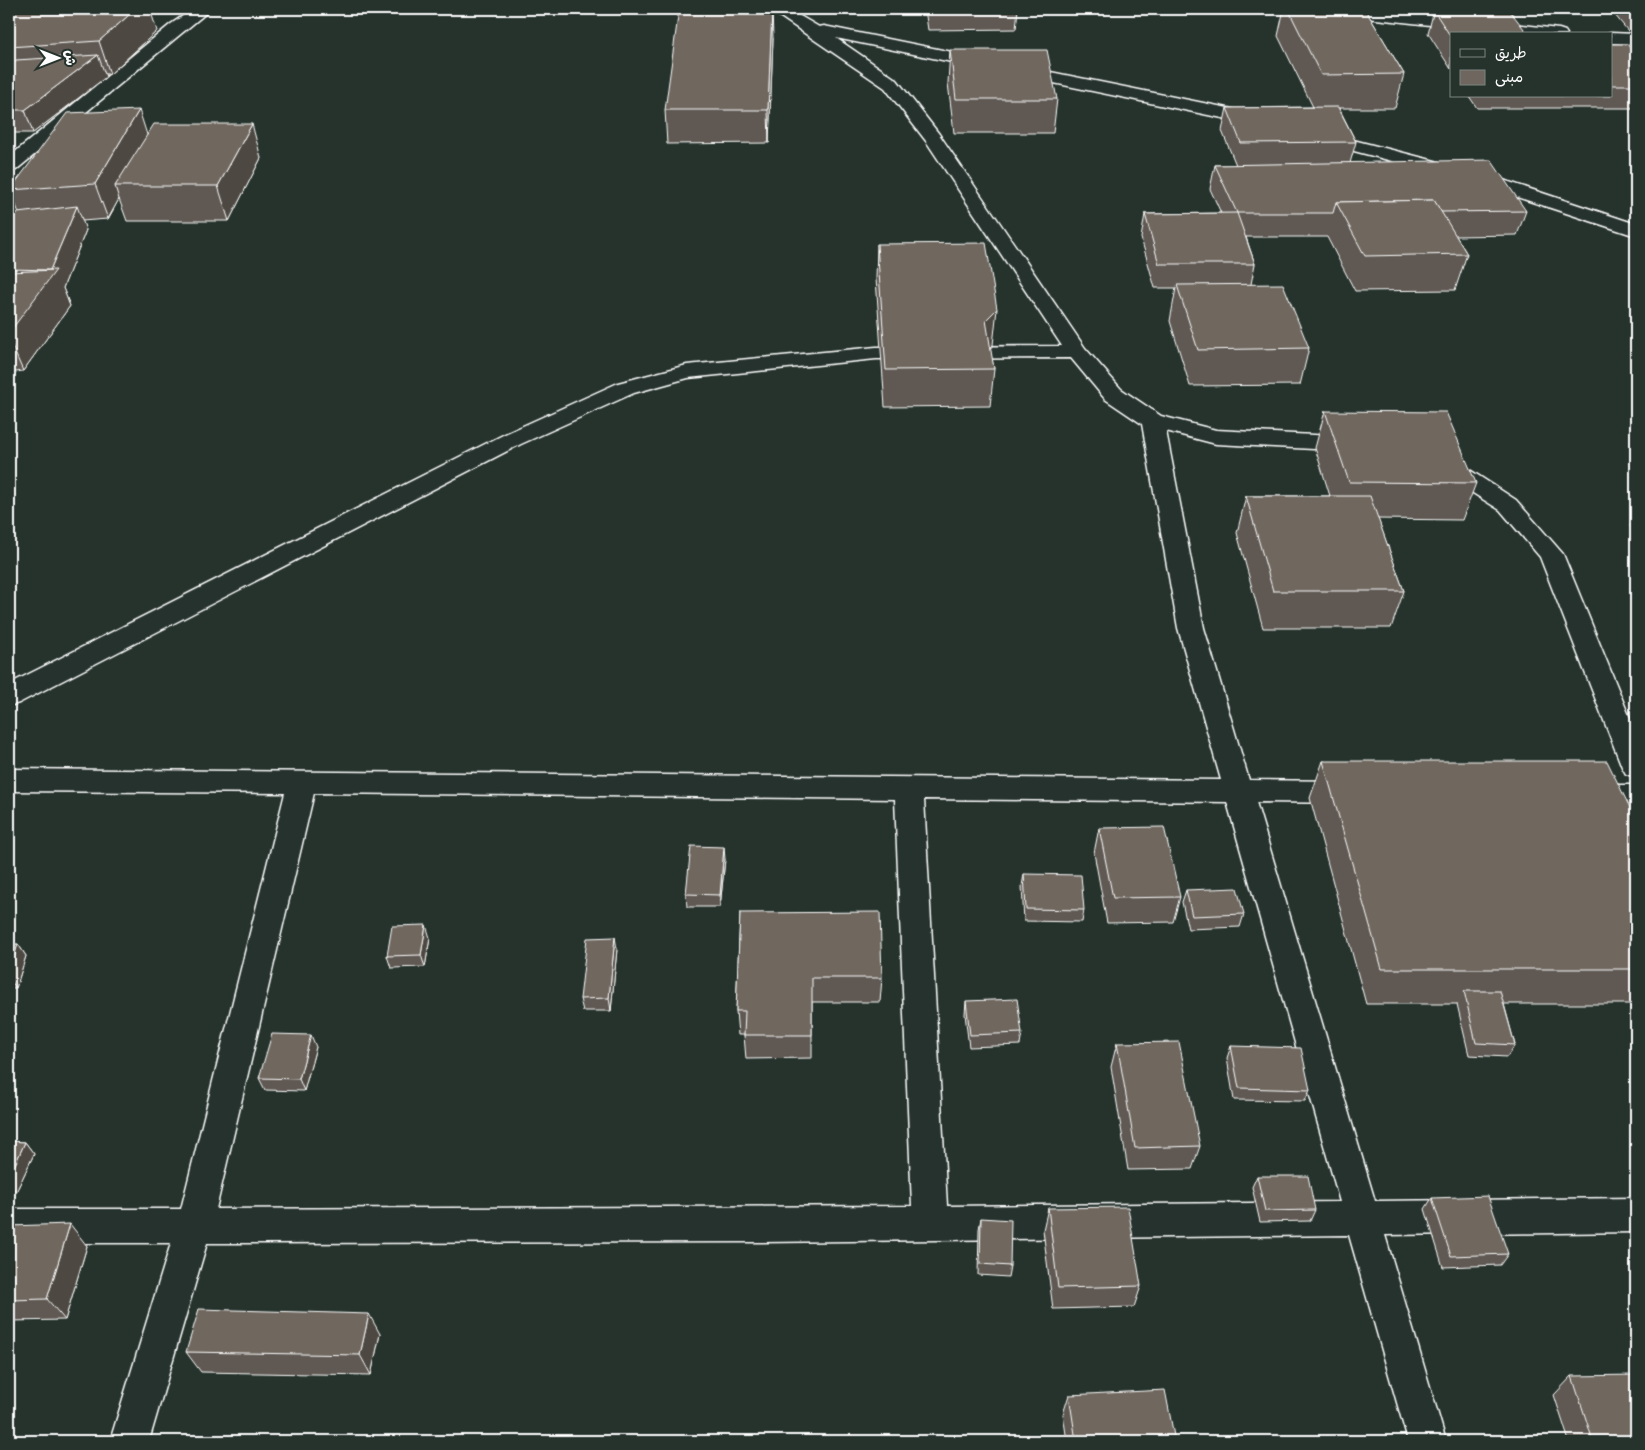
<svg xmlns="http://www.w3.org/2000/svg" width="1645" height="1450" viewBox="0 0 1645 1450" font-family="'Balsamiq Sans','Playpen Sans Arabic',sans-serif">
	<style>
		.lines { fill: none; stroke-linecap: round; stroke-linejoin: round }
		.street-casing { stroke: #fff; stroke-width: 3 }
		.street { fill: #26332d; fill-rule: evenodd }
		.wall { fill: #5f5952; stroke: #fff }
		.shaded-wall { fill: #4e4842; stroke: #fff }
		.building { fill: #6f675f; stroke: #fff }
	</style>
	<rect width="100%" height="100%" fill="#26332d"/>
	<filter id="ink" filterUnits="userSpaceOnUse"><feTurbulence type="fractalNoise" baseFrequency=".02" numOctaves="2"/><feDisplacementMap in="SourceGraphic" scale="10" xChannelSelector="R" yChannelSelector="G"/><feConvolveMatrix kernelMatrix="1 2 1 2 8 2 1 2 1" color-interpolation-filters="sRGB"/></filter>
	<g filter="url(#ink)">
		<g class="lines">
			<defs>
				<g id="street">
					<path d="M193,9H211L16,170L9,171V157L171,24Z"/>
					<path d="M769,9H788L819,27L824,26L1233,109L1267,117L1270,121L1267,125L1261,126L836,38L897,80L939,134L1085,348L1121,389L1161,416L1216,430L1354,437L1362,439L1365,444L1362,449L1354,451L1216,444L1166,431L1204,628L1249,780L1350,781L1360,784L1364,792L1360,800L1350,803L1256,802L1375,1201L1636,1198V1232L1385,1235L1446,1441H1408L1349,1235L762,1242L207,1243L149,1441H110L171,1243H9V1209H181L285,793L9,791V769L1221,780L1178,628L1142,424L1105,399L1071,358L876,359L688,378L634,393L521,444L19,703L9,706V684L505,434L618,383L687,365L876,347L1062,346L926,141L885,88ZM314,793L895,799L912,1206L216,1209ZM924,799L1227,802L1340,1202L947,1206Z"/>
					<path d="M1322,9H1372L1559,29L1565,31L1567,34H1512L1330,14L1324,12Z"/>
					<path d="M1611,33L1636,34V44L1611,43V34H1608Z"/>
					<path d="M1318,131L1482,173L1636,224V236L1468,181L1312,140L1309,136L1312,132Z"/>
					<path d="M1444,458L1459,463L1516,500L1563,554L1636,733V777L1626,774L1622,767L1540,557L1500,510L1436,470L1432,465L1436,460Z"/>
					<path d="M1588,785H1636V807H1588L1578,804L1574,796L1578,788Z"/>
				</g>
			</defs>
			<use href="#street" class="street-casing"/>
			<use href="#street" class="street"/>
		</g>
		<g class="wall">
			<path d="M9,9L157,31L110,74H105L106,77L33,133H9Z"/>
			<path d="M925,9H1018L1016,29L928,30Z"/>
			<path d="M1284,9H1365L1404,74L1395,108H1339L1356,142L1350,163L1526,211L1517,235L1456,236L1467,254L1455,290L1355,291L1327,237H1246L1255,264L1251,284L1309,348L1300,385L1190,386L1170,321L1176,288H1155L1141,238L1145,214L1221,213L1210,189L1215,165H1236L1222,131L1227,108L1313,107L1278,36Z"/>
			<path d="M1412,9H1495V11L1451,34V69L1428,33L1433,14H1416Z"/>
			<path d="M1610,9H1636V31H1628Z"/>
			<path d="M773,38L769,143L667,144L665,110Z"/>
			<path d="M1611,44L1636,56V108H1477L1469,96H1611Z"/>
			<path d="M950,50L1057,99L1053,133H954L948,83Z"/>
			<path d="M147,134L261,158L229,221H127L119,199L108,219L82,221L86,230L63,288L70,306L23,371L9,373V214L19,213L10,190Z"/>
			<path d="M877,244L993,345L990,349L994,369L990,406L885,407L876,279Z"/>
			<path d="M1325,411L1476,483L1462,520L1378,519L1404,591L1391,628H1263L1237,533L1246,496H1330L1315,448Z"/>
			<path d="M1636,514V536L1630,526Z"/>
			<path d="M1323,761L1636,820V1004H1504L1515,1045L1507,1057L1469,1055L1457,1004H1366L1310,798Z"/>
			<path d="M1099,828L1180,897L1173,922L1107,923L1094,853Z"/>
			<path d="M725,859L720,907H687L686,894Z"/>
			<path d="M1024,874L1084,910L1082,922L1024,921L1022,886Z"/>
			<path d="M1186,890L1244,914L1240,927L1188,929L1182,902Z"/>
			<path d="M740,913L882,978L880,1002H812V1058L746,1059L744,1035H738L736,1011Z"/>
			<path d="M430,938L425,967L391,968L387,956Z"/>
			<path d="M18,944L26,956L16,988H9V945Z"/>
			<path d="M617,949L611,1011H583L580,999Z"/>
			<path d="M966,1001L1022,1033L1020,1045L969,1047L965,1014Z"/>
			<path d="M1117,1043L1200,1146L1192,1169L1128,1170L1111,1067Z"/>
			<path d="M1231,1046L1310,1090L1305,1101L1234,1100L1227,1058Z"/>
			<path d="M316,1047L304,1091L265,1090L259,1078Z"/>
			<path d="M9,1141L25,1142L34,1154L16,1192L9,1191Z"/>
			<path d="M1257,1176L1315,1210L1310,1221L1260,1222L1252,1187Z"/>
			<path d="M1432,1198L1508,1254L1500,1265L1443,1267L1425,1209Z"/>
			<path d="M1048,1208L1141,1286L1134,1307L1053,1309L1043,1230Z"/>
			<path d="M981,1218L1010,1266L1008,1277L978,1275L979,1229Z"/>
			<path d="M9,1226L87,1246L65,1320L9,1321Z"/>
			<path d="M380,1334L371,1375L201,1372L186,1352Z"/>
			<path d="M1572,1376L1636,1441H1569L1554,1395Z"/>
			<path d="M1069,1395L1175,1441H1067L1063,1414Z"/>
		</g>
		<g class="shaded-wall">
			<path d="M136,9H150L157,31L110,74L99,41Z"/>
			<path d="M772,9L773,38L769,143L768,110Z"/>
			<path d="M98,55L106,77L33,133L25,110Z"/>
			<path d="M139,110L150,144L115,186L119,199L108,219L95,184Z"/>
			<path d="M252,124L261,158L229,221L218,186Z"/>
			<path d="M9,141L14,154L9,158Z"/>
			<path d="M77,206L86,230L63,288L70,306L23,371L9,339V333L50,270Z"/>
			<path d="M997,309L993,345L982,356L986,320Z"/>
			<path d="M724,847L725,859L720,907V895Z"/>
			<path d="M426,925L430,938L425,967L421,955Z"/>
			<path d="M615,937L617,949L611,1011L609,998Z"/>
			<path d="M18,944L26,956L16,988L9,978V972Z"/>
			<path d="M311,1035L316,1047L304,1091L299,1079Z"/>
			<path d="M25,1142L34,1154L16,1192L9,1182V1178Z"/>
			<path d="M70,1224L87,1246L65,1320L47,1299Z"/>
			<path d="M369,1314L380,1334L371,1375L360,1355Z"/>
		</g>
		<g class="building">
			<path d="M9,9H136L99,41L9,47Z"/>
			<path d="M679,9H772L768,110H665Z"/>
			<path d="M1288,9H1365L1404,74L1321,75Z"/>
			<path d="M1434,11H1510L1528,34H1451V37Z"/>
			<path d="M1611,44H1627L1636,56V85H1611Z"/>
			<path d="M950,50H1047L1057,99H956Z"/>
			<path d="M98,55L25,110H9V69L16,60Z"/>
			<path d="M1338,107L1356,142L1241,143L1227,108Z"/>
			<path d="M139,110L95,184L10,190L67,113Z"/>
			<path d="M154,124H252L218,186H115Z"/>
			<path d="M1491,160L1526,211L1441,212L1434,200L1336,202L1333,213H1237L1215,165Z"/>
			<path d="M1434,200L1467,254L1365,256L1336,202Z"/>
			<path d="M77,206L50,270L9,269V214Z"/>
			<path d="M1237,213L1255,264H1159L1145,214Z"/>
			<path d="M986,243L997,309L986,320L994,369L886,370L877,244Z"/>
			<path d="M56,270L9,333V272Z"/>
			<path d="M1283,284L1309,348L1198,350L1177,285Z"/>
			<path d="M1325,411L1446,412L1476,483L1349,482Z"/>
			<path d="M1246,496H1370L1404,591H1273Z"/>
			<path d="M1323,761H1607L1636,820V969H1382Z"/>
			<path d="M1164,827L1180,897L1113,898L1099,828Z"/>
			<path d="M691,846L724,847L720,895L686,894Z"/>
			<path d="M1024,874L1081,875L1084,910L1026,909Z"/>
			<path d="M1237,888L1244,914L1192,916L1186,890Z"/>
			<path d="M880,912L882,978H812V1035H744L745,1011H736L740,913Z"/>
			<path d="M426,925L421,955L387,956L392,926Z"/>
			<path d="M615,937L609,998L580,999L587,938Z"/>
			<path d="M18,944L9,972V945Z"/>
			<path d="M1464,991H1500L1515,1045L1476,1043Z"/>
			<path d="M1017,999L1022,1033L970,1035L966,1001Z"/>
			<path d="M272,1034L311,1035L299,1079L259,1078Z"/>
			<path d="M1179,1042L1200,1146L1135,1148L1117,1043Z"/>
			<path d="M1231,1046L1301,1048L1310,1090L1239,1088Z"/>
			<path d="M9,1141L25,1142L9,1178Z"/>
			<path d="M1257,1176H1308L1315,1210L1265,1211Z"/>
			<path d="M1488,1196L1508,1254L1451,1256L1432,1198Z"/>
			<path d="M1128,1207L1141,1286L1058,1288L1048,1208Z"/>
			<path d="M981,1218L1011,1220L1010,1266L980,1264Z"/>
			<path d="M70,1224L47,1299L9,1300V1226Z"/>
			<path d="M199,1309L369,1314L360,1355L186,1352Z"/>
			<path d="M1636,1375V1441H1593L1572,1376Z"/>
			<path d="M1165,1390L1175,1441H1076L1069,1395Z"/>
		</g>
	</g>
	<rect width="1645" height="1450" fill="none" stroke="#26332d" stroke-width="30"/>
	<rect x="15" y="15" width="1615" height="1420" fill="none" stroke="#fff" stroke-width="2" filter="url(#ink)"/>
	<rect x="1450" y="32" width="162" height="65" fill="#26332d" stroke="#7d8581"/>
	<rect x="1460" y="49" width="25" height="8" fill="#26332d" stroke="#7d8581"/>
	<text x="1495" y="58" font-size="15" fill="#ffffff">طريق</text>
	<rect x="1460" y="70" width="25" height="15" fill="#6f675f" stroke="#7d8581"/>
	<text x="1495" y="82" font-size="15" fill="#ffffff">مبنى</text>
	<g transform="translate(58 58) rotate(90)" stroke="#26332d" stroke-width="4" paint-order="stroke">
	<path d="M0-4L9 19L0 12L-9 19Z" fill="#ffffff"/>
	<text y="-8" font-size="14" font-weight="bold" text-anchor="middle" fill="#ffffff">ش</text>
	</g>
</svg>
